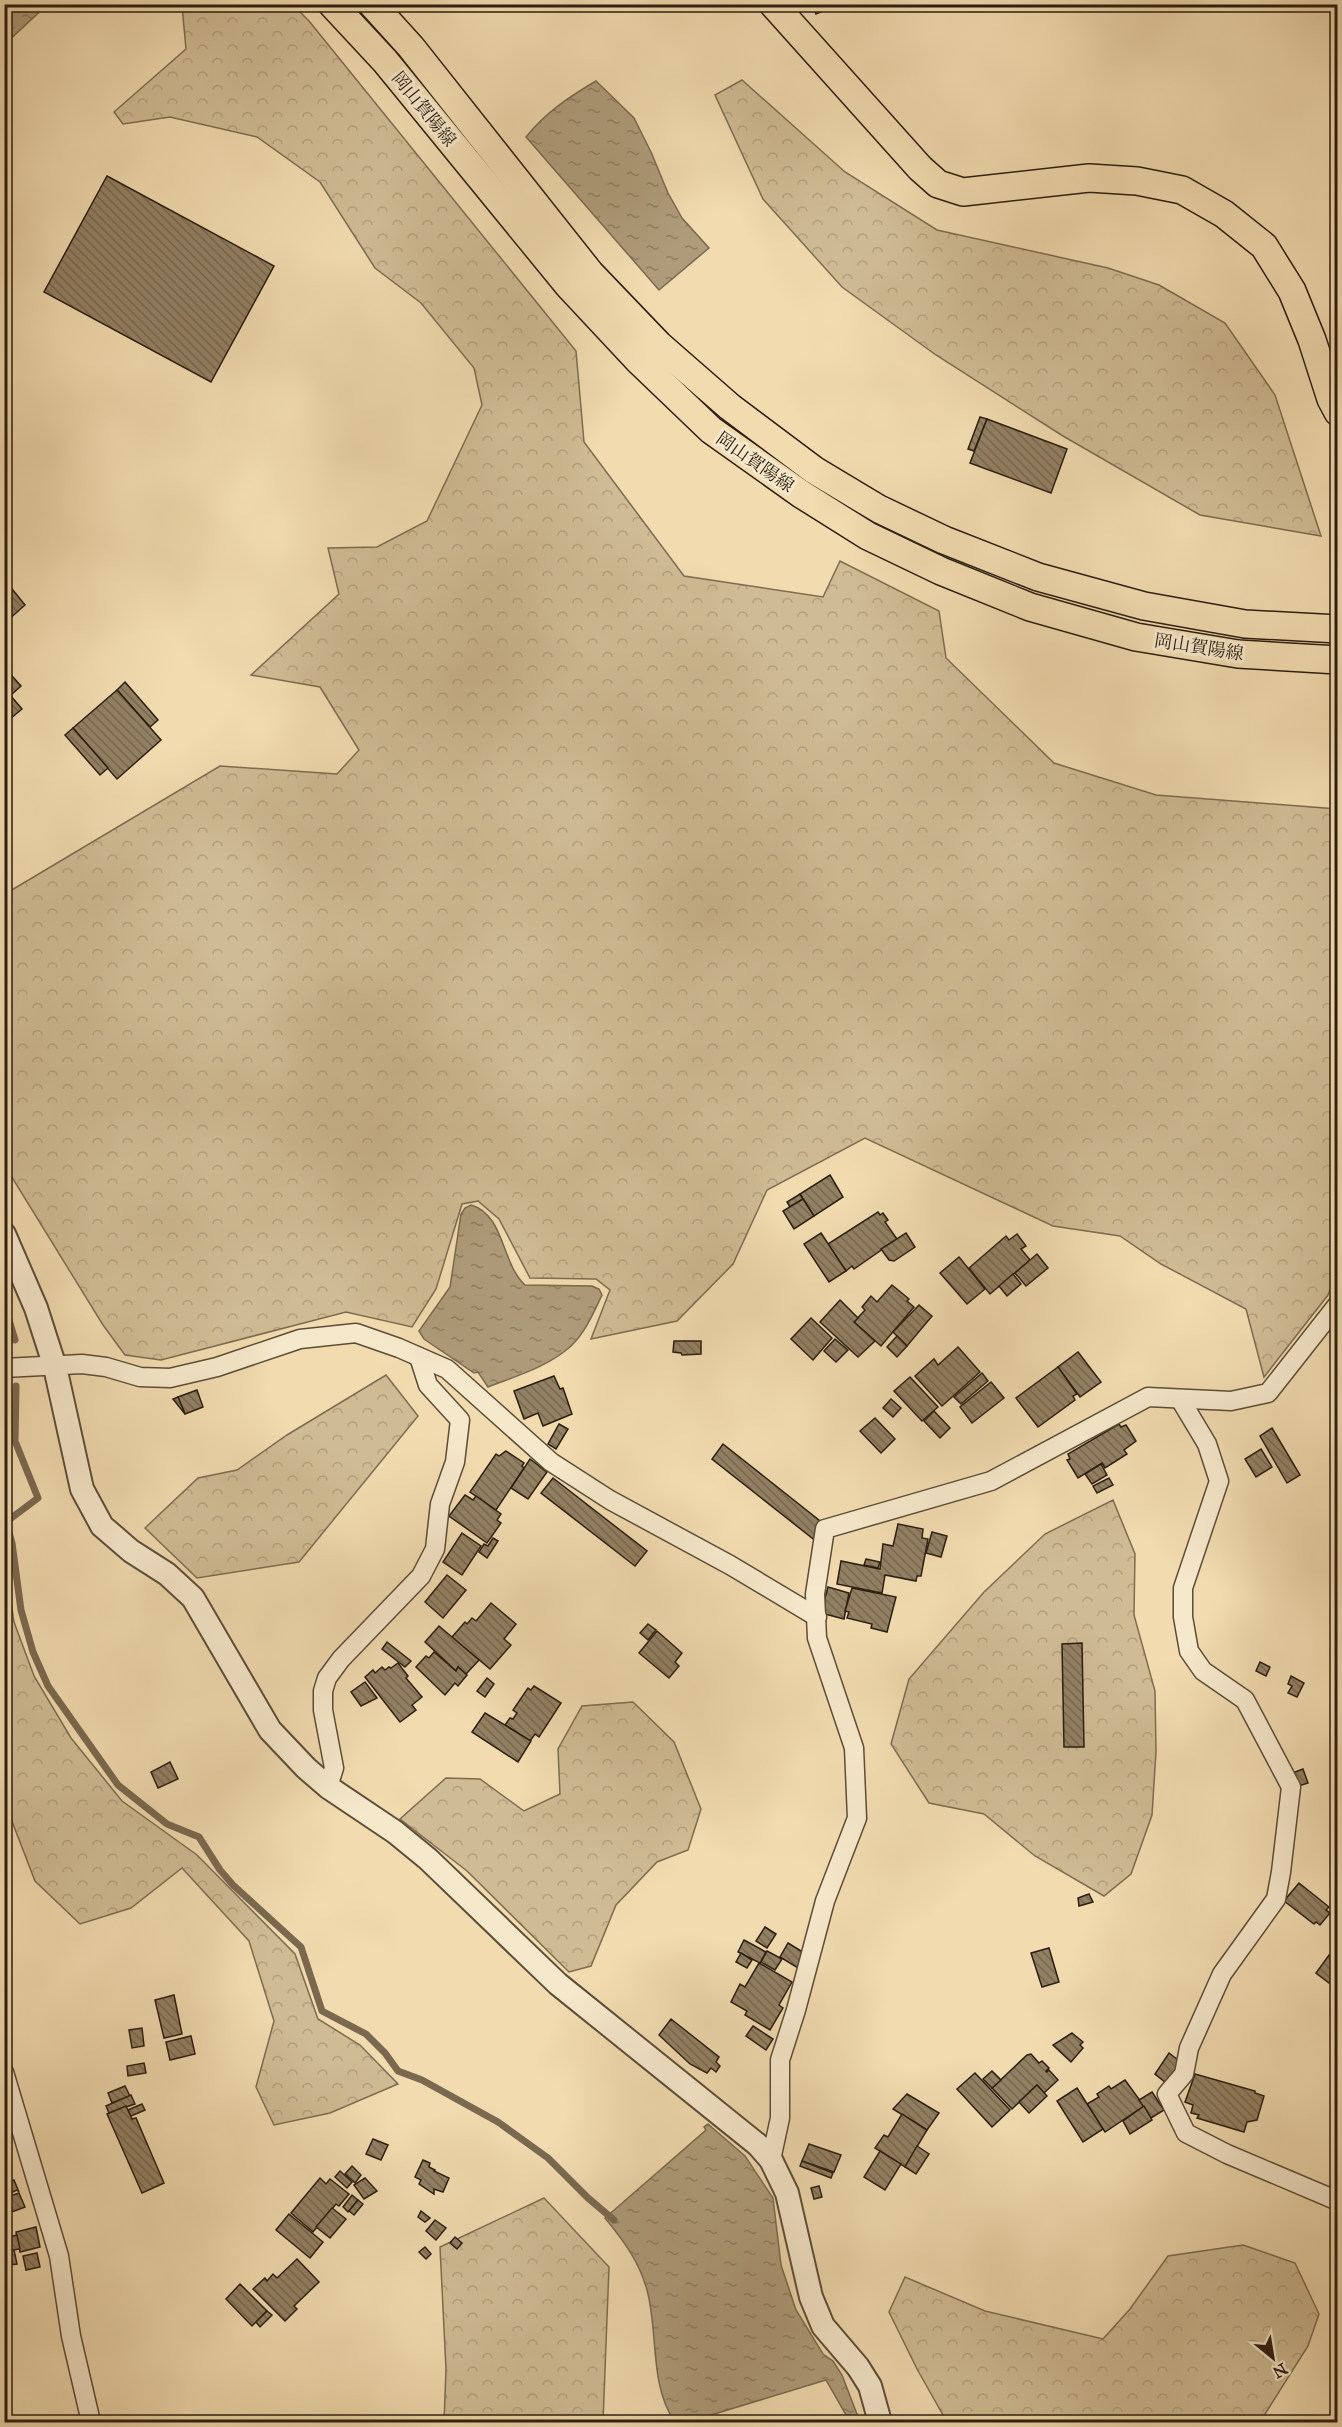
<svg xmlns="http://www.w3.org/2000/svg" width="1342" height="2427" viewBox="0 0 1342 2427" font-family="'IM FELL Great Primer','Noto Serif JP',serif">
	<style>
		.forest { fill: url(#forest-crowns); stroke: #7d6c52; stroke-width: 1.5 }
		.water { fill: url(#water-ripples); stroke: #7a694f; stroke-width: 1.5 }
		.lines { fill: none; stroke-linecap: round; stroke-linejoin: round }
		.stream { stroke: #7a694f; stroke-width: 7 }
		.building { fill: url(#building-back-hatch); stroke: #2b1e10; stroke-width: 1.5 }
		.minor-casing { stroke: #5c4d38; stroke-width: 21 }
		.tertiary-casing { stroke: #5c4d38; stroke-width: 26 }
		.primary-casing { stroke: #2b1e10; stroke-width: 30 }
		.minor { stroke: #f6e8cb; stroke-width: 18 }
		.tertiary { stroke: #f6e8cb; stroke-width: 22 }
		.primary { stroke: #f1dbaf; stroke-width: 27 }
		.labels { text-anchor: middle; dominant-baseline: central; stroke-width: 6; stroke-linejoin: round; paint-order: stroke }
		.street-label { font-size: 18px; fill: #2b1e10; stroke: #f6e8cb }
	</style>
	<defs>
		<pattern id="forest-crowns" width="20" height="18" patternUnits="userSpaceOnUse" patternTransform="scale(1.5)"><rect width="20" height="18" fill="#cfbb94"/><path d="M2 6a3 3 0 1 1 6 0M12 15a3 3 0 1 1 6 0" fill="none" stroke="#b2a07f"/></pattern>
		<pattern id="water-ripples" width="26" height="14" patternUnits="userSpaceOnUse" patternTransform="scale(1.5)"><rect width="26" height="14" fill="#ae9b79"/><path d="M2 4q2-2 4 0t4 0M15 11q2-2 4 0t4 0" fill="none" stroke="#8e7e62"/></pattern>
		<pattern id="building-back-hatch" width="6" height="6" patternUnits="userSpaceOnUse" patternTransform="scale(1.5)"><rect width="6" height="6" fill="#928063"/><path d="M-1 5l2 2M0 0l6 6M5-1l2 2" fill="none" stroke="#776850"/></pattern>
	</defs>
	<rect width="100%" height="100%" fill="#f1dbaf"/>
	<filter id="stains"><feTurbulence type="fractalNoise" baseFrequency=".00333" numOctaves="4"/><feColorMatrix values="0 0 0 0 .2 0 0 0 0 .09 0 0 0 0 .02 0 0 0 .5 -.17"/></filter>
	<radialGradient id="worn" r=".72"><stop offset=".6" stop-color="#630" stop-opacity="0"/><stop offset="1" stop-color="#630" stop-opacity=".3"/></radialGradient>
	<g class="forest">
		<path d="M182,5H293L309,21L576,351L584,442L684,576L823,597L840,561L939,611L946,658L1054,763L1156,795L1337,809V1272L1328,1295L1264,1377L1246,1309L1161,1264L1120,1236L1053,1226L865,1138L767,1190L733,1264L677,1321L591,1339L610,1290L596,1279L530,1278L499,1219L478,1201L462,1204L436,1289L412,1327L346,1312L161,1360L125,1355L103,1325L5,1166V894L220,766L337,774L359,750L320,687L251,675L339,594L328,548L377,547L427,521L482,405L474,368L421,303L375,268L320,182L257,137L170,117L123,124L114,112L186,49Z"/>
		<path d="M742,80L845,172L937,230L1108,268L1159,285L1225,323L1275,395L1321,536L1200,515L1063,436L936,355L842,287L763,199L715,95Z"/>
		<path d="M386,1375L418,1416L299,1562L197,1578L145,1528L198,1478L237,1470L287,1435Z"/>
		<path d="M1113,1500L1135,1554L1134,1615L1155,1691L1156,1751L1152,1815L1131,1874L1104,1896L1035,1856L984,1814L929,1803L891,1744L909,1679L984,1592L1045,1534Z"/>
		<path d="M5,1562L14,1622L34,1676L71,1738L122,1801L197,1855L295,1954L318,2019L360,2045L398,2084L330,2113L274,2125L256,2087L274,2021L249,1941L182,1868L131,1908L80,1924L35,1881L5,1803Z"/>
		<path d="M633,1702L674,1742L701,1809L688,1850L657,1862L616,1905L591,1966L569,1972L467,1871L400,1819L446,1778L480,1779L524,1811L560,1794L558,1749L582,1706Z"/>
		<path d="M544,2198L609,2267L603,2422H444L446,2369L440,2247Z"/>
		<path d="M1243,2245L1295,2263L1319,2314L1308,2346L1260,2422H947L917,2369L889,2312L905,2277L985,2311L1103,2339L1130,2309L1168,2256Z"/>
	</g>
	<g class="water">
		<path d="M5,4H47V5L5,44Z"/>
		<path d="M596,81L634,118L651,152L668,193L682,218L709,248L659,290L526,137C546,112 569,97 596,81Z"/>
		<path d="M471,1205C505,1215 501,1263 525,1285L592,1286L599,1289L602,1295C594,1312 585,1333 571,1346C548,1367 516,1376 488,1387L478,1372L474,1373L424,1339L419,1331L450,1287L461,1214L465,1208Z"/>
		<path d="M708,2124L745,2156L773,2198L781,2265L796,2310L823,2354L833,2361L842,2375L860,2422H850L826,2380L698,2419L674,2421C650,2384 658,2336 648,2294C641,2264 624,2241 605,2218L706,2130L704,2127Z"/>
	</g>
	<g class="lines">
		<g class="stream">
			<path d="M4,1271L9,1280L6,1310L15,1340"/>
			<path d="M16,1386L15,1441L38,1498L6,1522L12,1543L21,1610L33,1652L48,1686L118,1785L167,1824L199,1837L220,1870L233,1885L301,1947L322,2011L366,2034L385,2053L398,2071L422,2080L498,2122L548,2158L588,2198L614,2220"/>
		</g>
	</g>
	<g class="building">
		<path d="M812,4H839L816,14Z"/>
		<path d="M107,176L274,266L211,382L44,292Z"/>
		<path d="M980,417L987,419L974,451L968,449Z"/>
		<path d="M987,419L1067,449L1051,493L970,463Z"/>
		<path d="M8,584L25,605L6,622L4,587Z"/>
		<path d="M4,667L21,686L11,695L4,687Z"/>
		<path d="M125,682L158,720L150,727L117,690Z"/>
		<path d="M4,688L22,709L4,724Z"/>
		<path d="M117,690L161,740L117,779L73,728Z"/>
		<path d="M73,728L108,768L100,775L65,735Z"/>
		<path d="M830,1175L843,1197L814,1216L800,1194Z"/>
		<path d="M800,1194L803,1199L790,1207L787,1202Z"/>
		<path d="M803,1199L814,1216L794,1229L783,1211Z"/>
		<path d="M878,1212L880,1215L883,1213L888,1220L885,1222L897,1239L854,1269L852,1266L846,1271L828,1244Z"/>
		<path d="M821,1233L846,1271L829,1282L804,1244Z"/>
		<path d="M906,1233L915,1247L894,1261L889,1260L881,1249Z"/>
		<path d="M1017,1234L1026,1246L1021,1249L1030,1260L990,1294L969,1268L1006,1236L1009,1240Z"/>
		<path d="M1037,1254L1048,1268L1026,1286L1015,1273Z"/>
		<path d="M959,1257L985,1289L967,1304L940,1273Z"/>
		<path d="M1013,1274L1021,1284L1007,1296L999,1286Z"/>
		<path d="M892,1285L909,1299L907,1301L914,1307L881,1346L854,1322L865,1310L862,1307L871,1296L877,1302Z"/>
		<path d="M840,1300L858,1318L854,1322L875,1341L858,1357L820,1322Z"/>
		<path d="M919,1305L932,1316L907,1346L893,1332Z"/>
		<path d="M811,1318L832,1338L813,1360L791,1339Z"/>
		<path d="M897,1336L907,1346L897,1357L887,1347Z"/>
		<path d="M835,1339L848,1350L836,1362L824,1351Z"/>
		<path d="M674,1341H701V1354L682,1355L681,1353L673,1352Z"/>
		<path d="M958,1347L980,1372L942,1406L915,1376L934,1359L938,1365Z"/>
		<path d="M1078,1352L1101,1382L1080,1397L1058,1367Z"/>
		<path d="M1058,1367L1077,1394L1073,1396L1075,1400L1038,1427L1016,1398Z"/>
		<path d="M982,1373L988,1381L961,1404L954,1397Z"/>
		<path d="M554,1376L560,1389L563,1388L572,1414L543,1426L538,1413L524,1419L514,1391Z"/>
		<path d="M910,1377L938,1407L922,1421L894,1391Z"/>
		<path d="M991,1382L1004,1398L972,1423L960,1407Z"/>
		<path d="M197,1390L203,1407L185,1414L178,1397Z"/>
		<path d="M178,1397L185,1414L173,1399Z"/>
		<path d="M891,1399L901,1408L893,1417L883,1408Z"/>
		<path d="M934,1411L950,1428L940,1438L924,1421Z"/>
		<path d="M875,1418L895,1439L881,1453L860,1431Z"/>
		<path d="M559,1424L568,1429L556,1449L548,1444Z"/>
		<path d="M1119,1424L1121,1427L1126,1425L1136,1441L1124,1450L1127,1454L1105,1468L1102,1463L1078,1478L1067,1460L1070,1459L1068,1454Z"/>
		<path d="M1272,1428L1300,1475L1287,1483L1260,1436Z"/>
		<path d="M723,1444L829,1528L817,1542L712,1459Z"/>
		<path d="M1261,1449L1272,1467L1256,1477L1245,1459Z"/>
		<path d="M506,1451L524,1463L522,1466L524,1468L496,1510L470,1492L496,1454L499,1456Z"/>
		<path d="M530,1459L547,1472L528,1499L511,1488Z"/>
		<path d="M1101,1464L1107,1475L1092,1484L1085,1474Z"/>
		<path d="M553,1478L647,1551L635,1566L541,1493Z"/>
		<path d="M1109,1478L1113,1485L1097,1493L1093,1486Z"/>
		<path d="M465,1495L473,1500L476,1496L501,1514L497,1520L501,1523L487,1543L449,1516Z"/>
		<path d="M898,1524L923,1529L922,1538L928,1539L921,1576H917L916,1581L885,1575L882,1593L837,1584L841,1561L880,1569L883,1544L893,1546Z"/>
		<path d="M932,1532L947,1536L941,1557L926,1553Z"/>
		<path d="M462,1533L481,1546L462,1575L443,1562Z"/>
		<path d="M493,1538L498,1541L487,1558L479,1552L484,1544L488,1546Z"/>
		<path d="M866,1559L880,1562L878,1568L864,1565Z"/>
		<path d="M447,1575L466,1590L443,1618L425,1602Z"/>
		<path d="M828,1587L849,1593L844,1619L821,1613Z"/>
		<path d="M852,1588L896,1597L887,1632L871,1628L872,1624L847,1618L849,1612L845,1611Z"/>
		<path d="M491,1603L516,1624L504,1639L511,1645L490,1669L452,1637L465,1622L467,1624L472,1618L476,1621Z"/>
		<path d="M648,1624L656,1630L648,1640L640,1633Z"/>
		<path d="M439,1626L479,1660L466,1674L458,1667L456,1671L425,1642Z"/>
		<path d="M657,1631L682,1653L675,1662L679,1666L669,1678L639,1653Z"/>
		<path d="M387,1642L411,1661L405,1667L382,1649Z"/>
		<path d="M1082,1643L1084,1747H1064L1062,1644Z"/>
		<path d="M434,1652L456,1671L458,1667L467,1675L458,1686L455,1683L445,1695L416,1667L426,1656L429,1658Z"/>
		<path d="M1260,1662L1270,1667L1266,1676L1256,1671Z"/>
		<path d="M398,1663L408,1676L406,1678L422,1697L412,1705L416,1710L400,1722L365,1677L373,1670L375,1673L382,1667L385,1670L389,1667L391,1668Z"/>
		<path d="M1291,1676L1304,1683L1297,1697L1288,1693L1292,1686L1288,1684Z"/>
		<path d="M487,1678L494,1684L485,1697L477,1691Z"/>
		<path d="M365,1682L377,1698L361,1706L351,1692Z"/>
		<path d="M534,1686L561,1703L539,1737L535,1734L530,1741L505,1725L510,1718L513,1719L517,1713L513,1710L528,1688L531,1690Z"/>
		<path d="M485,1713L531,1741L518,1762L472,1732Z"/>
		<path d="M170,1762L178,1779L158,1788L151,1772Z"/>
		<path d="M1303,1769L1308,1783L1295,1787L1290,1774Z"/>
		<path d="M1299,1883L1329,1907L1326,1910L1330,1913L1320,1925L1316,1922L1314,1924L1284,1901Z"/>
		<path d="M1089,1894L1093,1902L1079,1906L1078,1898Z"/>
		<path d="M765,1927L776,1934L767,1948L756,1941Z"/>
		<path d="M744,1940L766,1952L760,1963L738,1952Z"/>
		<path d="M788,1943L806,1954L798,1968L780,1957Z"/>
		<path d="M1049,1948L1059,1982L1042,1987L1031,1953Z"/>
		<path d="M767,1951L782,1959L775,1970L761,1962Z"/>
		<path d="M741,1953L752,1960L747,1968L736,1962Z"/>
		<path d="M1329,1955L1338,1962V1970L1329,1983L1316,1973Z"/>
		<path d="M759,1963L792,1982L779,2005L783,2008L770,2030L745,2015L747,2011L731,2002L740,1984L745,1987Z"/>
		<path d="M174,1995L182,2034L164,2038L155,2000Z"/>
		<path d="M671,2019L719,2057L716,2062L720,2066L716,2072L711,2068L707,2073L690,2064L659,2035Z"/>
		<path d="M753,2026L773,2039L766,2050L746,2036Z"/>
		<path d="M142,2028L144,2046L132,2048L129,2030Z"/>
		<path d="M1072,2033L1083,2042L1080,2045L1083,2048L1071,2062L1053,2045Z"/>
		<path d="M191,2036L195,2054L170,2060L166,2042Z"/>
		<path d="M1169,2053L1183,2064L1172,2082H1165L1155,2074Z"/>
		<path d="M1031,2054L1039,2063L1042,2061L1049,2068L1046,2071L1047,2072L1049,2070L1058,2080L1044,2093L1037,2085L1012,2109L992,2088L1027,2055Z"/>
		<path d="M144,2063L146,2073L128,2076L127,2066Z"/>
		<path d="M992,2071L1001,2080L992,2088L983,2079Z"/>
		<path d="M975,2073L1010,2110L992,2127L957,2089Z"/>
		<path d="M1195,2074L1255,2091V2093L1264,2096L1257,2120L1247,2122L1244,2132L1197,2118L1199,2115L1191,2113L1193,2105L1185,2102Z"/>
		<path d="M1125,2080L1144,2106L1105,2132L1087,2104L1099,2097L1097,2094L1109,2086L1111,2089Z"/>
		<path d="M1037,2085L1047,2096L1029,2113L1019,2102Z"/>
		<path d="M125,2086L130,2096L112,2103L108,2093Z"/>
		<path d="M1077,2088L1103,2129L1083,2142L1057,2101Z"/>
		<path d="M1152,2092L1164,2110L1151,2118L1139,2100Z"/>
		<path d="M907,2094L939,2113L927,2130L893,2109Z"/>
		<path d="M131,2095L135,2104L109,2113L106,2106Z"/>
		<path d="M142,2104L145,2110L131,2116L128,2110Z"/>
		<path d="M126,2106L132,2119L136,2118L164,2183L142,2193L107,2114Z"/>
		<path d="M1144,2106L1152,2120L1130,2134L1123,2121Z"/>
		<path d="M902,2114L927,2130L905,2167L875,2148L884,2135L888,2137Z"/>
		<path d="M373,2139L388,2145L381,2160L366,2154Z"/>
		<path d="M809,2144L841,2155L834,2172L802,2161Z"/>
		<path d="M917,2146L929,2154L916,2174L905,2167Z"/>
		<path d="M880,2151L901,2164L885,2190L864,2177Z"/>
		<path d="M423,2160L430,2163L429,2167L435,2170L434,2171L449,2178L443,2192L434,2189V2194L419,2184L421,2180L415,2177Z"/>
		<path d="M802,2161L833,2173L831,2178L800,2166Z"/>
		<path d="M352,2166L361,2175L355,2183L345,2174Z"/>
		<path d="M340,2171L352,2182L347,2188L335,2177Z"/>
		<path d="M320,2178L326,2184L330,2179L349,2194L339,2206L336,2204L313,2232L291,2213Z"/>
		<path d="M365,2178L377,2191L364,2199L354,2185Z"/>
		<path d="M14,2180L19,2192L17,2190L4,2196V2184Z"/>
		<path d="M819,2186L822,2197L814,2199L811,2188Z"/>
		<path d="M19,2193L25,2207L4,2215V2198Z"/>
		<path d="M352,2195L358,2200L348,2212L343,2207Z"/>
		<path d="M358,2200L363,2204L354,2215L349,2211Z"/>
		<path d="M332,2208L346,2219L330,2238L316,2227Z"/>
		<path d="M421,2211L430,2218L425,2222L418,2217Z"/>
		<path d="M289,2214L323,2242L310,2258L276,2230Z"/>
		<path d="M435,2220L446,2228L436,2240L426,2231Z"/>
		<path d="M36,2227L40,2247L20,2252L16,2232Z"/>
		<path d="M17,2235L20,2249L8,2251L5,2238Z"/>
		<path d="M455,2237L462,2243L457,2249L450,2243Z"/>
		<path d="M425,2247L431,2254L426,2259L419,2252Z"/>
		<path d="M14,2250L17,2264L10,2265L8,2251Z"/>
		<path d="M37,2253L40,2267L26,2270L23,2256Z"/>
		<path d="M297,2259L319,2282L294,2306L297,2309L285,2321L253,2289L265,2278L267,2281L273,2274L277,2278Z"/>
		<path d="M240,2284L267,2311L252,2326L226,2299Z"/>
		<path d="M267,2311L272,2315L260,2327L256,2322Z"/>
	</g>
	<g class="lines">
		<defs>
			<g id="minor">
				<path d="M4,1368L82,1364L106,1367L140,1377L170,1378L217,1367L300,1339L356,1333L399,1348L447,1369L551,1462L610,1500L730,1565L817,1617"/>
				<path d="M1180,1399L1207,1444L1219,1481L1183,1588V1617L1189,1651L1203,1671L1245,1700L1291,1787L1281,1872L1276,1899L1222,1974L1189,2048L1184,2074L1167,2094L1186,2133L1227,2154L1338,2201"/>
				<path d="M328,1787L334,1768L323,1710V1691L327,1678L341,1659L421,1576L435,1549L440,1504L455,1462L460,1420L428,1385L419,1357"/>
				<path d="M4,2072L59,2256L71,2336L91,2422"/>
				<path d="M771,2160L780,2118V2060L796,2010L825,1901L857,1818L854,1748L817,1638L815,1594L825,1529L991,1481L1148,1397L1231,1401L1268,1393L1338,1304"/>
			</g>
			<path id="tertiary" d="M4,1234L36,1308L55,1367L82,1489L102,1526L131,1551L167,1574L193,1598L270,1730L306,1768L328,1787L395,1832L428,1859L558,1984L758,2145L771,2160L787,2193L811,2297L823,2326L858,2367L870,2386L880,2422"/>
			<g id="primary">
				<path d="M332,4L385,61L568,285L639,361L711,430L801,494L868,536L941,571L1030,607L1136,637L1238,654L1338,660"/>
				<path d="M372,4L411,47L590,273L659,345L730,407L814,470L879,509L944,540L1038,577L1144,606L1245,624L1338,629"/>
				<path d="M773,4L920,168L938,184L963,192L1089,178L1137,181L1182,190L1224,214L1264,246L1292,291L1312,340L1331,399L1338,412"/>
			</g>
		</defs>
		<use href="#minor" class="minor-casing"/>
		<use href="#tertiary" class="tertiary-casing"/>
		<use href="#primary" class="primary-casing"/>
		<use href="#minor" class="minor"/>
		<use href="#tertiary" class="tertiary"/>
		<use href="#primary" class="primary"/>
	</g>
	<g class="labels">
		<g class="street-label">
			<text transform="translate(424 109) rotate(51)">岡山賀陽線</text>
			<text transform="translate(755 462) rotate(35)">岡山賀陽線</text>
			<text transform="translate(1199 647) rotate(9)">岡山賀陽線</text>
		</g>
	</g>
	<rect width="1342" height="2427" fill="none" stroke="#f1dbaf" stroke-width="24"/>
	<rect x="6" y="6" width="1330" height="2415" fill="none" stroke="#2b1e10" stroke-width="3"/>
	<rect x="12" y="12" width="1318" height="2403" fill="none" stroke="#2b1e10" stroke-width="1.5"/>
	<g transform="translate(1273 2358) rotate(150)" stroke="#f6e8cb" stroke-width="4.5" paint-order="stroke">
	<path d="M0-4.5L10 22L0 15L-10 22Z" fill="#2b1e10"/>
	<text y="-9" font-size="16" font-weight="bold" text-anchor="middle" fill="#2b1e10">N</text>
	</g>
	<rect width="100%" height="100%" filter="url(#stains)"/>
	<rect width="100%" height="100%" fill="url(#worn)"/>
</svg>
